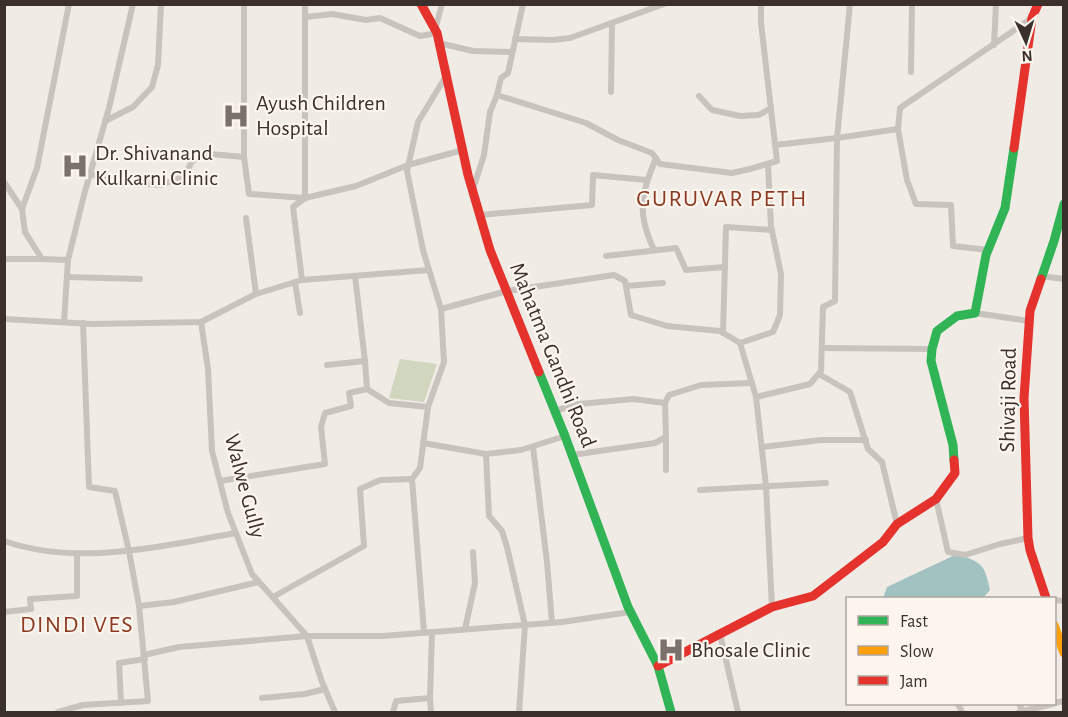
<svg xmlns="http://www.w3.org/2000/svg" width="1068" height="717" viewBox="0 0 1068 717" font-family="'Alegreya Sans',sans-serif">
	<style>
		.green { fill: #d1d6bf }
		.water { fill: #a1c2c1 }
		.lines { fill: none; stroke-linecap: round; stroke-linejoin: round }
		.street { stroke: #c9c3be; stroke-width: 6 }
		.fast { stroke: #30b455; stroke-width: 9 }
		.slow { stroke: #ff9f0a; stroke-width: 9 }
		.jam { stroke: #e5322d; stroke-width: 9 }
		.labels { text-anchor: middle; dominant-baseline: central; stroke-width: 4.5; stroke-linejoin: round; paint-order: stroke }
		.poi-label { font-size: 22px; fill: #3b302b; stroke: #fbf5ee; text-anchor: start }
		.street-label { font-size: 22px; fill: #3b302b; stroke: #fbf5ee }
		.neighbourhood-label { font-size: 24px; letter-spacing: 1.5px; fill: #8c3b22; stroke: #fbf5ee }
	</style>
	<rect width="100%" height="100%" fill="#f0ebe5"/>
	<path class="green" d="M400,359L437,364L424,402L389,398Z"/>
	<path class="water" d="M957,554C983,563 984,564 990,590L983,598H883L887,587Z"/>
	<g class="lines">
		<g class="street">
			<path d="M244,4V157L249,194L305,198L356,186L408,165L463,150"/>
			<path d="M306,17L332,14L366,20L380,18L420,36L437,33"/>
			<path d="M435,30L442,4"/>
			<path d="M515,39L552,40L570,38L664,4"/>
			<path d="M439,43L473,51L512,52"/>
			<path d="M994,45L996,4"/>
			<path d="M911,72L912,4"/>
			<path d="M611,92L612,23"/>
			<path d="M497,95L586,123L618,140L652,153L660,164L732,173L750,169L777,161L761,23V4"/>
			<path d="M699,96L712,110L740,116L759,115L771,108"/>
			<path d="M105,121L133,107L152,87L158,65L161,4"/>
			<path d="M775,145L837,138L898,129"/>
			<path d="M90,174L131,183L161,185L185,176L192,161L210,154L244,157"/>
			<path d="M4,182L22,209"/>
			<path d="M473,189L484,155L490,112L497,95L501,78L508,73L523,4"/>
			<path d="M480,215L592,205L593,175L647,180"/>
			<path d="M246,218L256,294"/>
			<path d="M654,250C649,239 644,226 643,214C641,195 649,175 656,158"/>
			<path d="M988,250L953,246L951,205L916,204L907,180L898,129L900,108L1032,18"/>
			<path d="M606,256L676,248L686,270L725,267"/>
			<path d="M4,259H42L68,260"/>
			<path d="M42,259L25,232L22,209L37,168L69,4"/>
			<path d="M355,276L365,361L367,389"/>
			<path d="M1041,276L1064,279"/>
			<path d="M67,277L140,279"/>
			<path d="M302,280L293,207L305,198V4"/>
			<path d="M295,282L300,313"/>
			<path d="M626,286L663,283"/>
			<path d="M441,309L507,291L614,275L625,281L631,315L667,326L720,331L740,343L756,397"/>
			<path d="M975,313L1029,321"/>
			<path d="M4,319L92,324L201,322L256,294L302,280L429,270"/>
			<path d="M64,322L68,260L84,195L109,108L133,4"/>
			<path d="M201,322L208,369L212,451L228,513L252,574L307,636L322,682L335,712"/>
			<path d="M723,333L726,227L772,230"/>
			<path d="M740,343L773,332L780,315L781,274L771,226L768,164"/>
			<path d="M822,348L932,349"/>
			<path d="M327,365L365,361"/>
			<path d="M819,374L850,392L868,449L882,462L897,524"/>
			<path d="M555,411L579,404L633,399L665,403L669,395L701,385L752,383"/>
			<path d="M666,437V470"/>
			<path d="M423,443L486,454L521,450L565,436"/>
			<path d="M533,447L547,562L552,623"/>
			<path d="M762,447L821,440H866"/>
			<path d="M486,454L489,516L502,531L507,547L525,625L519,712"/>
			<path d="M572,455L655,443L666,437L665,403"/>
			<path d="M220,481L325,464L321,427L325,413L351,406L349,393L367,389L389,403L428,407"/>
			<path d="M700,490L826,483"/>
			<path d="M936,499L948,552L965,555L1000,544L1028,538"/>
			<path d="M4,541C79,567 161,546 236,533"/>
			<path d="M273,597L364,546L360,489L380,480L412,479"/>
			<path d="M1054,600L1064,601"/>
			<path d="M139,606L174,602L259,582"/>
			<path d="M772,607L766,486L756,397L810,384L821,371L823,307L835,301L837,138L850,4"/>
			<path d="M4,612L31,609L30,599L77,596V553"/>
			<path d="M465,629L475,583L473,552"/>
			<path d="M424,632L412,479L420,468L428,407L444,362L441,309L423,250L407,171L418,122L446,76"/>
			<path d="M720,634L738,712"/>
			<path d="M144,655L179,647L307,636H383L562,622L630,612"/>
			<path d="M262,698L305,694L325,689"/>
			<path d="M121,703L119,663L145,659"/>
			<path d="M1054,703L1064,701"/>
			<path d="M958,704L962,712"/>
			<path d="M1019,704L1023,712"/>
			<path d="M58,712L83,705L148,701L139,606L129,551L115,491L89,487L83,323"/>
			<path d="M393,712L396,701L430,698"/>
			<path d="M431,712L430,698L432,632"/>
			<path d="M1019,712L1053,704"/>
		</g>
		<g class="fast">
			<path d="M1041,279L1054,241L1064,204"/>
			<path d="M539,372L565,436L628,607L658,666L671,712"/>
			<path d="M954,460L953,445L931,361L932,349L937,331L957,316L975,313L986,255L1005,208L1014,148"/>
		</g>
		<path class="slow" d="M1054,625L1064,653"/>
		<g class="jam">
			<path d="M421,4L437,33L468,175L490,250L539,372"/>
			<path d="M1014,148L1032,18L1038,4"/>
			<path d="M1041,279L1030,311L1024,398L1028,538L1030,550L1046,598"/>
			<path d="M658,666L772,607L813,596L883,542L897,524L936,499L955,473L954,460"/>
		</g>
	</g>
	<defs>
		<symbol id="hospital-bare" viewBox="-9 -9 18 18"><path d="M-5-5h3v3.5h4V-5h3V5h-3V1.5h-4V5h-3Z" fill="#7a716c" stroke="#fbf5ee" stroke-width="2.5" paint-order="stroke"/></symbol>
	</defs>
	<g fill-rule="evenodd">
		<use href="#hospital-bare" x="217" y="97" width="38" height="38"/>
		<use href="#hospital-bare" x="56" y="147" width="38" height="38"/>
		<use href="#hospital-bare" x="652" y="631" width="38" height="38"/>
	</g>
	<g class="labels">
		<g class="poi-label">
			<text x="256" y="103">Ayush Children<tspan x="256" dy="25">Hospital</tspan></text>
			<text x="95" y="153">Dr. Shivanand<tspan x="95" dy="25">Kulkarni Clinic</tspan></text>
			<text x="691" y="650">Bhosale Clinic</text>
		</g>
		<g class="street-label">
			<text transform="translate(553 355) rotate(68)">Mahatma Gandhi Road</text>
			<text transform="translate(1008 400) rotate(-89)">Shivaji Road</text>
			<text transform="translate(245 486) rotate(75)">Walwe Gully</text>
		</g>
		<g class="neighbourhood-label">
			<text x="722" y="199">GURUVAR PETH</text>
			<text x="77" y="625">DINDI VES</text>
		</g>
	</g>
	<rect width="1068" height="717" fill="none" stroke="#3b302b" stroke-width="12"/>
	<rect x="846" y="597" width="210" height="108" fill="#fbf5ee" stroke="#aea6a0" stroke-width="1.5"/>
	<rect x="858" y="616" width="30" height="9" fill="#30b455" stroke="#aea6a0" stroke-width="1.5"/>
	<text x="900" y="627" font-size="18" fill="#3b302b">Fast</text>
	<rect x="858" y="646" width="30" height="9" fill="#ff9f0a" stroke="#aea6a0" stroke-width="1.5"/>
	<text x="900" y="657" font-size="18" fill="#3b302b">Slow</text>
	<rect x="858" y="676" width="30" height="9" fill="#e5322d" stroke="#aea6a0" stroke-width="1.5"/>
	<text x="900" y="687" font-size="18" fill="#3b302b">Jam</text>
	<g transform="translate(1026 42) rotate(176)" stroke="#fbf5ee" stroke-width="4.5" paint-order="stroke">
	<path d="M0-4.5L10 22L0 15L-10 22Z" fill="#3b302b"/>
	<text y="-9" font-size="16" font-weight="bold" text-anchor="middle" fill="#3b302b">N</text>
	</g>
</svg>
